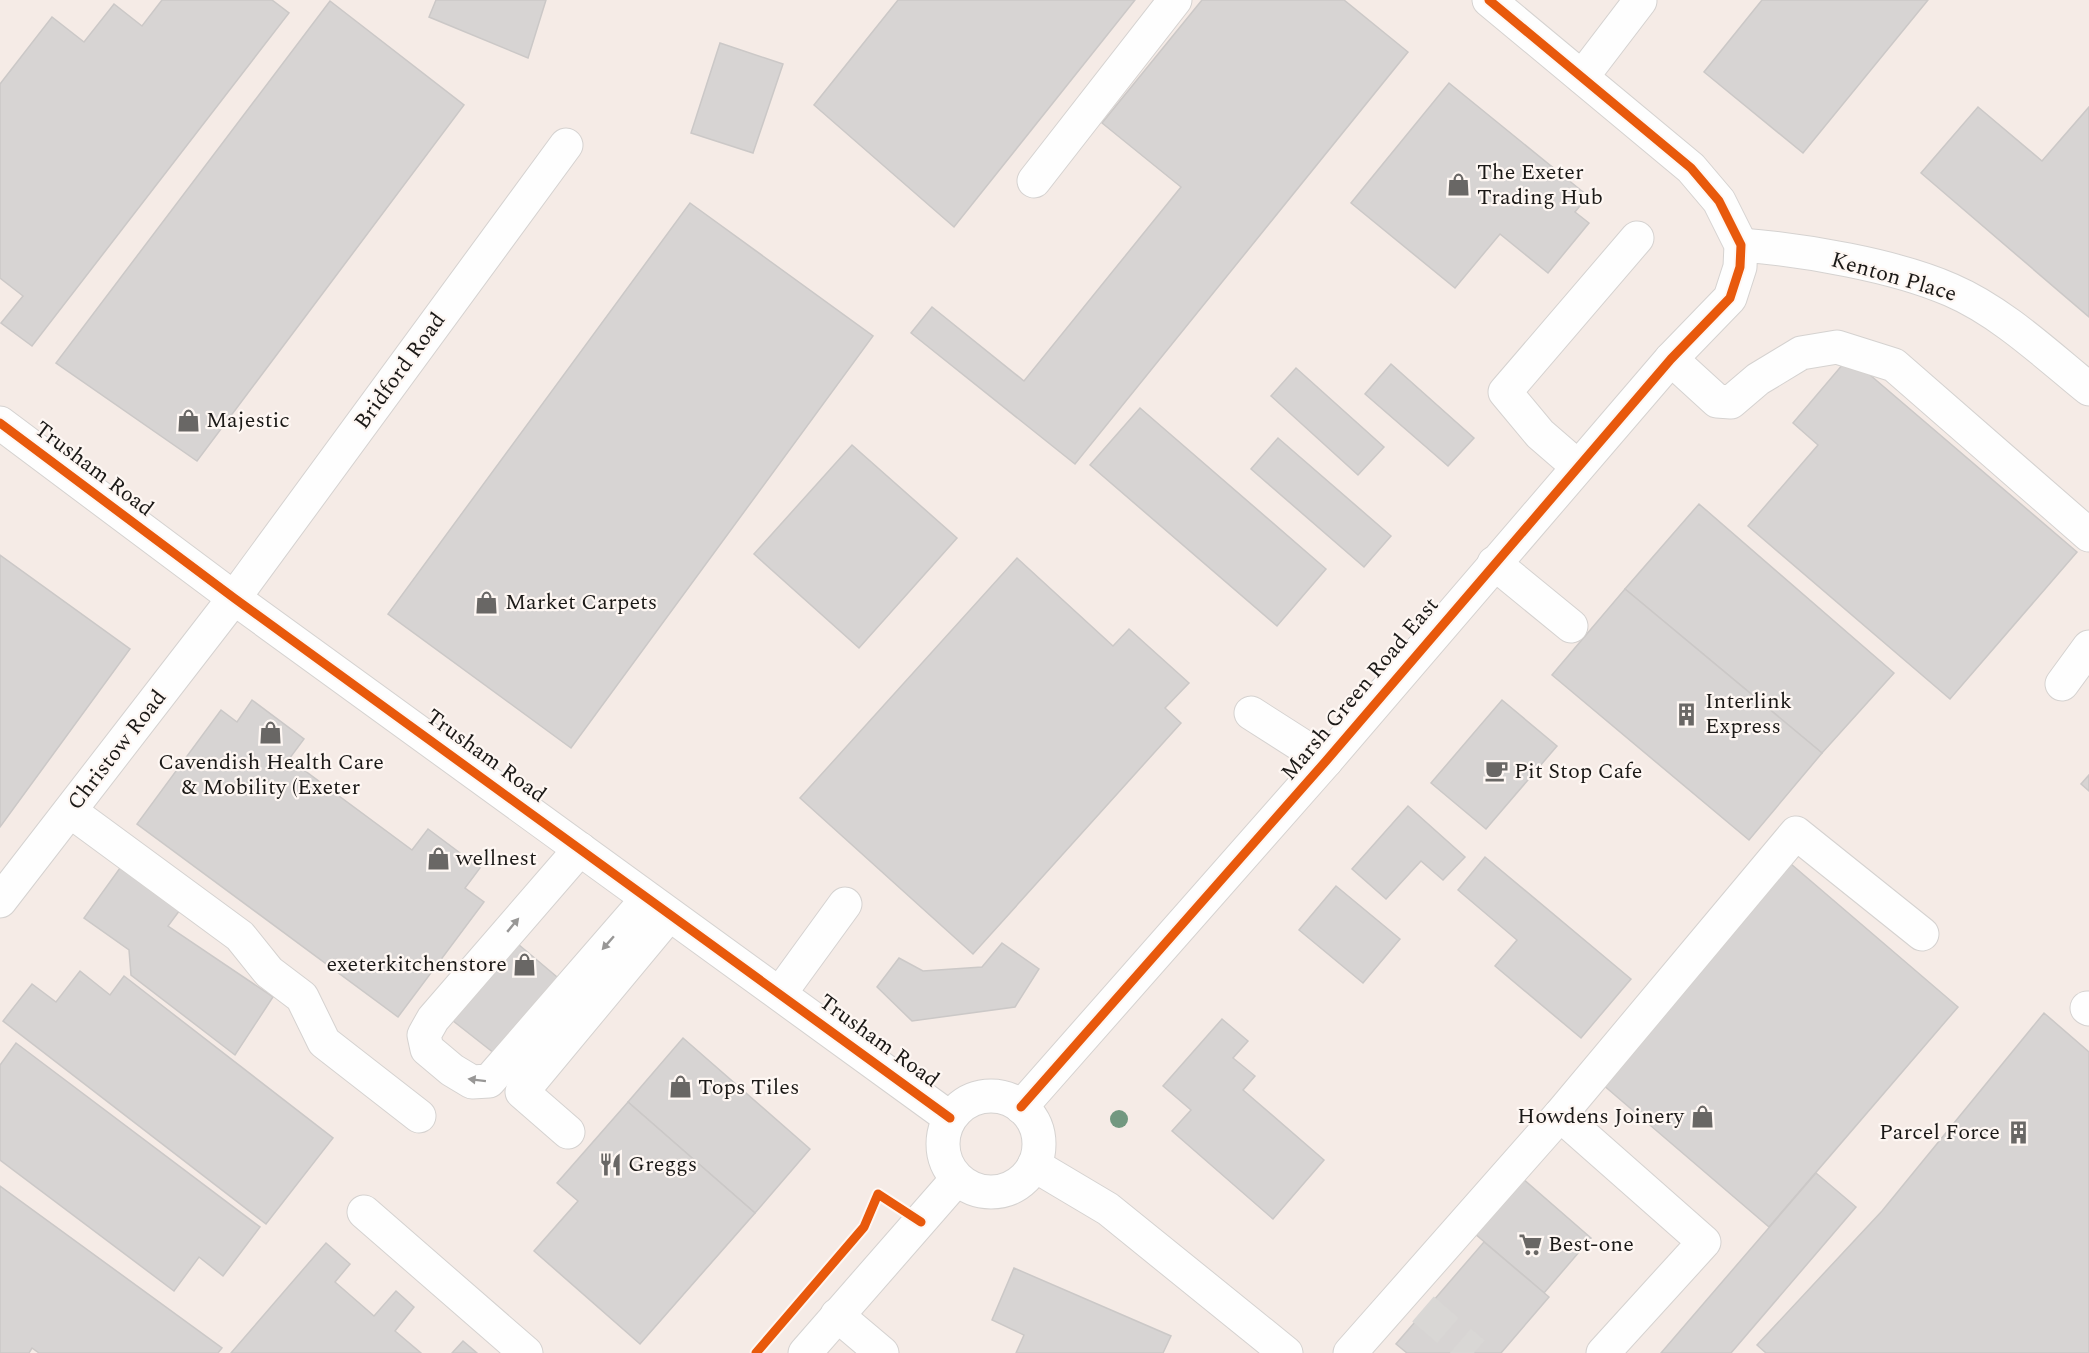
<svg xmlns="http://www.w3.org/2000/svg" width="2089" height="1353" viewBox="0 0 2089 1353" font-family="Spectral,serif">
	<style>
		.built { fill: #f5ebe6 }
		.building { fill: #d7d4d3; stroke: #cbc8c7; stroke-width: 1.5 }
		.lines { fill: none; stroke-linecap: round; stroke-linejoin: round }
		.minor-tunnel { stroke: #d9d7d5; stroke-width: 33; stroke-dasharray: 33 16; stroke-linecap: butt }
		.minor-casing { stroke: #d5d2d0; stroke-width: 35 }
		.minor { stroke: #fefefe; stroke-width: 33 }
		.cycleway-casing { stroke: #fef7f3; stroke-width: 13 }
		.cycleway { stroke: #e8590c; stroke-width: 9 }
		.tree { fill: #729880 }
		.oneway { fill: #989796 }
		.labels { text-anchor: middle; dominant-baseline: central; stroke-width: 4.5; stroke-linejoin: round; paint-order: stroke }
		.poi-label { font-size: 22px; fill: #1b1917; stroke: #fef7f3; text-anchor: start }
		.street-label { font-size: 22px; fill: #1b1917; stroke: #fef7f3 }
	</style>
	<rect width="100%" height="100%" fill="#fbf8f6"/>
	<rect class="built" x="0" y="0" width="2089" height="1353"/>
	<g class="building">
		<path d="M162,0H272L289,13L32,346L1,323L23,296L0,278V84L52,17L84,42L114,4L142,26Z"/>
		<path d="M436,0H546L528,58L429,17Z"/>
		<path d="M898,0H1135L954,227L814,105Z"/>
		<path d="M1202,0H1344L1408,52L1075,464L911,333L932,307L1024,381L1181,187L1102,123Z"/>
		<path d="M1762,0H1928L1803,153L1704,72Z"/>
		<path d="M330,1L464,105L197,461L56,363Z"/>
		<path d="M720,43L783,64L753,153L691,133Z"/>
		<path d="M1449,83L1588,196L1575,212L1589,223L1548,273L1500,234L1455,288L1351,203Z"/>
		<path d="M1978,107L2042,161L2089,107V317L1921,173Z"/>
		<path d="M690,203L873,336L571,748L388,614Z"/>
		<path d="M1849,357L2077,552L1950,699L1748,526L1818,445L1793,423Z"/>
		<path d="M1391,364L1474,438L1448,466L1365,394Z"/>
		<path d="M1296,368L1384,447L1358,475L1271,396Z"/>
		<path d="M1140,408L1326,569L1277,626L1090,465Z"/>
		<path d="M1278,438L1391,536L1364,567L1251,469Z"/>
		<path d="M852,445L957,538L859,648L754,554Z"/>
		<path d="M1699,504L1894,673L1822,753L1625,589Z"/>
		<path d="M0,555L130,649L0,827Z"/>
		<path d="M1017,558L1113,646L1129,629L1189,683L1165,708L1181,723L973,954L800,798Z"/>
		<path d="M1625,589L1822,753L1749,840L1552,675Z"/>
		<path d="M252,700L304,739L289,759L412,850L428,829L480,868L465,888L484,902L398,1017L137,824L221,710L237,722Z"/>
		<path d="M1502,700L1557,746L1486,829L1431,783Z"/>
		<path d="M2089,775V791L2081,784Z"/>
		<path d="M1408,806L1465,857L1443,880L1421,861L1386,899L1352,869Z"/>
		<path d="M1485,857L1631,979L1581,1038L1495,966L1517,940L1458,890Z"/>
		<path d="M1791,864L1958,1007L1769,1227L1602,1084Z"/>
		<path d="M120,868L180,910L168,926L273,997L235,1055L131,975L129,950L84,918Z"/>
		<path d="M1336,886L1400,939L1363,983L1299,930Z"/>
		<path d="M512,939L563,982L499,1057L448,1017Z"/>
		<path d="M1002,943L1039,969L1015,1007L912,1021L877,987L899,958L923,971L982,967Z"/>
		<path d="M80,971L110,995L124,976L333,1138L266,1224L3,1021L32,984L56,1002Z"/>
		<path d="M2044,1013L2089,1052V1353H1766L1757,1345L1882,1211Z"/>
		<path d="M1222,1019L1248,1041L1233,1058L1255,1076L1243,1090L1324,1160L1273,1219L1172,1131L1191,1110L1163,1086Z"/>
		<path d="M683,1038L810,1149L755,1213L628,1102Z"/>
		<path d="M16,1043L260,1227L223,1276L199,1257L174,1291L0,1160V1065Z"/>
		<path d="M628,1102L755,1213L640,1344L534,1251L578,1201L557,1183Z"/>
		<path d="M1816,1173L1856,1207L1731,1353H1661Z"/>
		<path d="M1522,1178L1591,1238L1544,1293L1474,1233Z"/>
		<path d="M0,1186L222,1348L218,1353H39L32,1348L29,1353H0Z"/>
		<path d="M1484,1242L1549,1297L1501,1353H1407L1396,1344Z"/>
		<path d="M326,1243L350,1264L335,1282L374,1316L396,1291L414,1307L395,1331L421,1353H231Z"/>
		<path d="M1014,1268L1171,1336L1163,1353H1016L1024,1335L992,1320Z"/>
		<path d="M463,1341L477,1353H452Z"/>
	</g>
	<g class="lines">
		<path class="minor-tunnel" d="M1423,1309L1474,1353"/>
		<defs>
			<g id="minor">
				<path d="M1582,77L1640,1"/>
				<path d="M1034,181L1175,0"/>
				<path d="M1741,245C1804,250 1894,265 1951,290C2002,312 2047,355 2089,389"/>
				<path d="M1671,359L1717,401L1731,402L1758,379L1801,353L1837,347L1894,365L2089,535"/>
				<path d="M0,423L234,598L950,1118"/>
				<path d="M1577,466L1540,434L1505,392L1637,238"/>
				<path d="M1494,563L1571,626"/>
				<path d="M2062,684L2089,647"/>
				<path d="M1251,713L1326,761"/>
				<path d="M70,811L240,936L269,972L302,997L324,1042L419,1116"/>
				<path d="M580,849L433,1019L424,1035L427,1049L452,1070L472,1082L489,1081L647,899"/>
				<path d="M0,901L234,598L566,145"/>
				<path d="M781,992L845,904"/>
				<path d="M2087,1008L2089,1009"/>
				<circle cx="991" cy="1144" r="48"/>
				<path d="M1021,1107L1326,761L1671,359L1730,298L1740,267L1741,245L1719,201L1691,168L1489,0"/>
				<path d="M1560,1115L1704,1242L1603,1353"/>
				<path d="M568,1132L522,1092L669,915"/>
				<path d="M1034,1165L1108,1209L1286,1353"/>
				<path d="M364,1212L526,1353"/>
				<path d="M837,1315L882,1353"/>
				<path d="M805,1353L957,1179"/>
				<path d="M1350,1353L1560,1115L1796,833L1922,934"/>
			</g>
		</defs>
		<use href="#minor" class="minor-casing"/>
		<use href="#minor" class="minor"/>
		<defs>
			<g id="cycleway">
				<path d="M0,423L234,598L950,1118"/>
				<path d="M1021,1107L1326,761L1671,359L1730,298L1740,267L1741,245L1719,201L1691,168L1489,0"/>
				<path d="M756,1353L864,1227L878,1194L921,1222"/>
			</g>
		</defs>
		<use href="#cycleway" class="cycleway-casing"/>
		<use href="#cycleway" class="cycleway"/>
	</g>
	<circle class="tree" cx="1119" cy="1119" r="9"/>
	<defs><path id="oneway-solid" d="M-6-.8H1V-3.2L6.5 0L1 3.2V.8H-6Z" transform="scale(1.5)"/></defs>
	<g class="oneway">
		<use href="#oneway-solid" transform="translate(513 925) rotate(-50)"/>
		<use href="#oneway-solid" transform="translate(608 943) rotate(131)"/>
		<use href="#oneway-solid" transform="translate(477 1080) rotate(-173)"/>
	</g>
	<defs>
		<symbol id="shop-bare" viewBox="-9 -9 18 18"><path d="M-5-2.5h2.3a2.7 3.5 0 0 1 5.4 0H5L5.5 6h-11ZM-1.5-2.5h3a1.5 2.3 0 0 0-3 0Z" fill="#696765" stroke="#fef7f3" stroke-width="2.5" paint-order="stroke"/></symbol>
		<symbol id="building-bare" viewBox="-9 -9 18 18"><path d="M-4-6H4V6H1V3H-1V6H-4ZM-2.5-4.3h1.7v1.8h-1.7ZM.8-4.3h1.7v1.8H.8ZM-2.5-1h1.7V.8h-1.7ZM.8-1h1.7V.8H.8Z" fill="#696765" stroke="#fef7f3" stroke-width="2.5" paint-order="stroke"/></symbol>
		<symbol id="cafe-bare" viewBox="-9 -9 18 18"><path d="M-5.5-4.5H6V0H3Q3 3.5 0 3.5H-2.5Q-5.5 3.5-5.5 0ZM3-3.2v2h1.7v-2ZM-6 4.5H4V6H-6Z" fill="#696765" stroke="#fef7f3" stroke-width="2.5" paint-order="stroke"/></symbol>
		<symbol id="restaurant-bare" viewBox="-9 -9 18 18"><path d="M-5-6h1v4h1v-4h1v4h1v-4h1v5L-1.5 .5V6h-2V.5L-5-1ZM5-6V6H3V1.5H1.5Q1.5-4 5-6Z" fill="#696765" stroke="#fef7f3" stroke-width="2.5" paint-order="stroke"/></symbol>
		<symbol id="supermarket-bare" viewBox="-9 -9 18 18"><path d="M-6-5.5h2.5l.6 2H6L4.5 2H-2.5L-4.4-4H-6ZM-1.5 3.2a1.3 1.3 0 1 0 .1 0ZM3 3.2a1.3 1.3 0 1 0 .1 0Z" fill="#696765" stroke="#fef7f3" stroke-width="2.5" paint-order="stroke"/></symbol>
	</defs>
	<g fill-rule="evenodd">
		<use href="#shop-bare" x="1442" y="168" width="33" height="33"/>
		<use href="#shop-bare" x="172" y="404" width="33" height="33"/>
		<use href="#shop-bare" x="470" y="586" width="33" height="33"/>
		<use href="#building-bare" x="1670" y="698" width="33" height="33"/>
		<use href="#shop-bare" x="254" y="716" width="33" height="33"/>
		<use href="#cafe-bare" x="1480" y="754" width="33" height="33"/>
		<use href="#shop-bare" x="422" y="842" width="33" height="33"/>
		<use href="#shop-bare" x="508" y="948" width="33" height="33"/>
		<use href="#shop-bare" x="664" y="1070" width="33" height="33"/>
		<use href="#shop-bare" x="1686" y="1100" width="33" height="33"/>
		<use href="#building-bare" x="2002" y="1116" width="33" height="33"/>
		<use href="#restaurant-bare" x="594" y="1148" width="33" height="33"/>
		<use href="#supermarket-bare" x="1514" y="1228" width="33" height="33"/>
	</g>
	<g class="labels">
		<g class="poi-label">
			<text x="1477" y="172">The Exeter<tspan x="1477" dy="25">Trading Hub</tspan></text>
			<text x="206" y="420">Majestic</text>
			<text x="505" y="602">Market Carpets</text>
			<text x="1705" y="701">Interlink<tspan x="1705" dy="25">Express</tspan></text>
			<text x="271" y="762" text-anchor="middle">Cavendish Health Care<tspan x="271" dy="25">&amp; Mobility (Exeter</tspan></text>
			<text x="1514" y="771">Pit Stop Cafe</text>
			<text x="456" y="858">wellnest</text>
			<text x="507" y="964" text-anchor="end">exeterkitchenstore</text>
			<text x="698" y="1087">Tops Tiles</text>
			<text x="1684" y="1116" text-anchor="end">Howdens Joinery</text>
			<text x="2000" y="1132" text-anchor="end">Parcel Force</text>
			<text x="628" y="1164">Greggs</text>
			<text x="1548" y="1244">Best-one</text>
		</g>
		<g class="street-label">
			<text transform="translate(1894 277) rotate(16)">Kenton Place</text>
			<text transform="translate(400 371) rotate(-54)">Bridford Road</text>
			<text transform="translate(94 469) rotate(37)">Trusham Road</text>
			<text transform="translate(1360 689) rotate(-50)">Marsh Green Road East</text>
			<text transform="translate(117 750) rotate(-52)">Christow Road</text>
			<text transform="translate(486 756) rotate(36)">Trusham Road</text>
			<text transform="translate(879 1041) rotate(36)">Trusham Road</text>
		</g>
	</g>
</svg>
